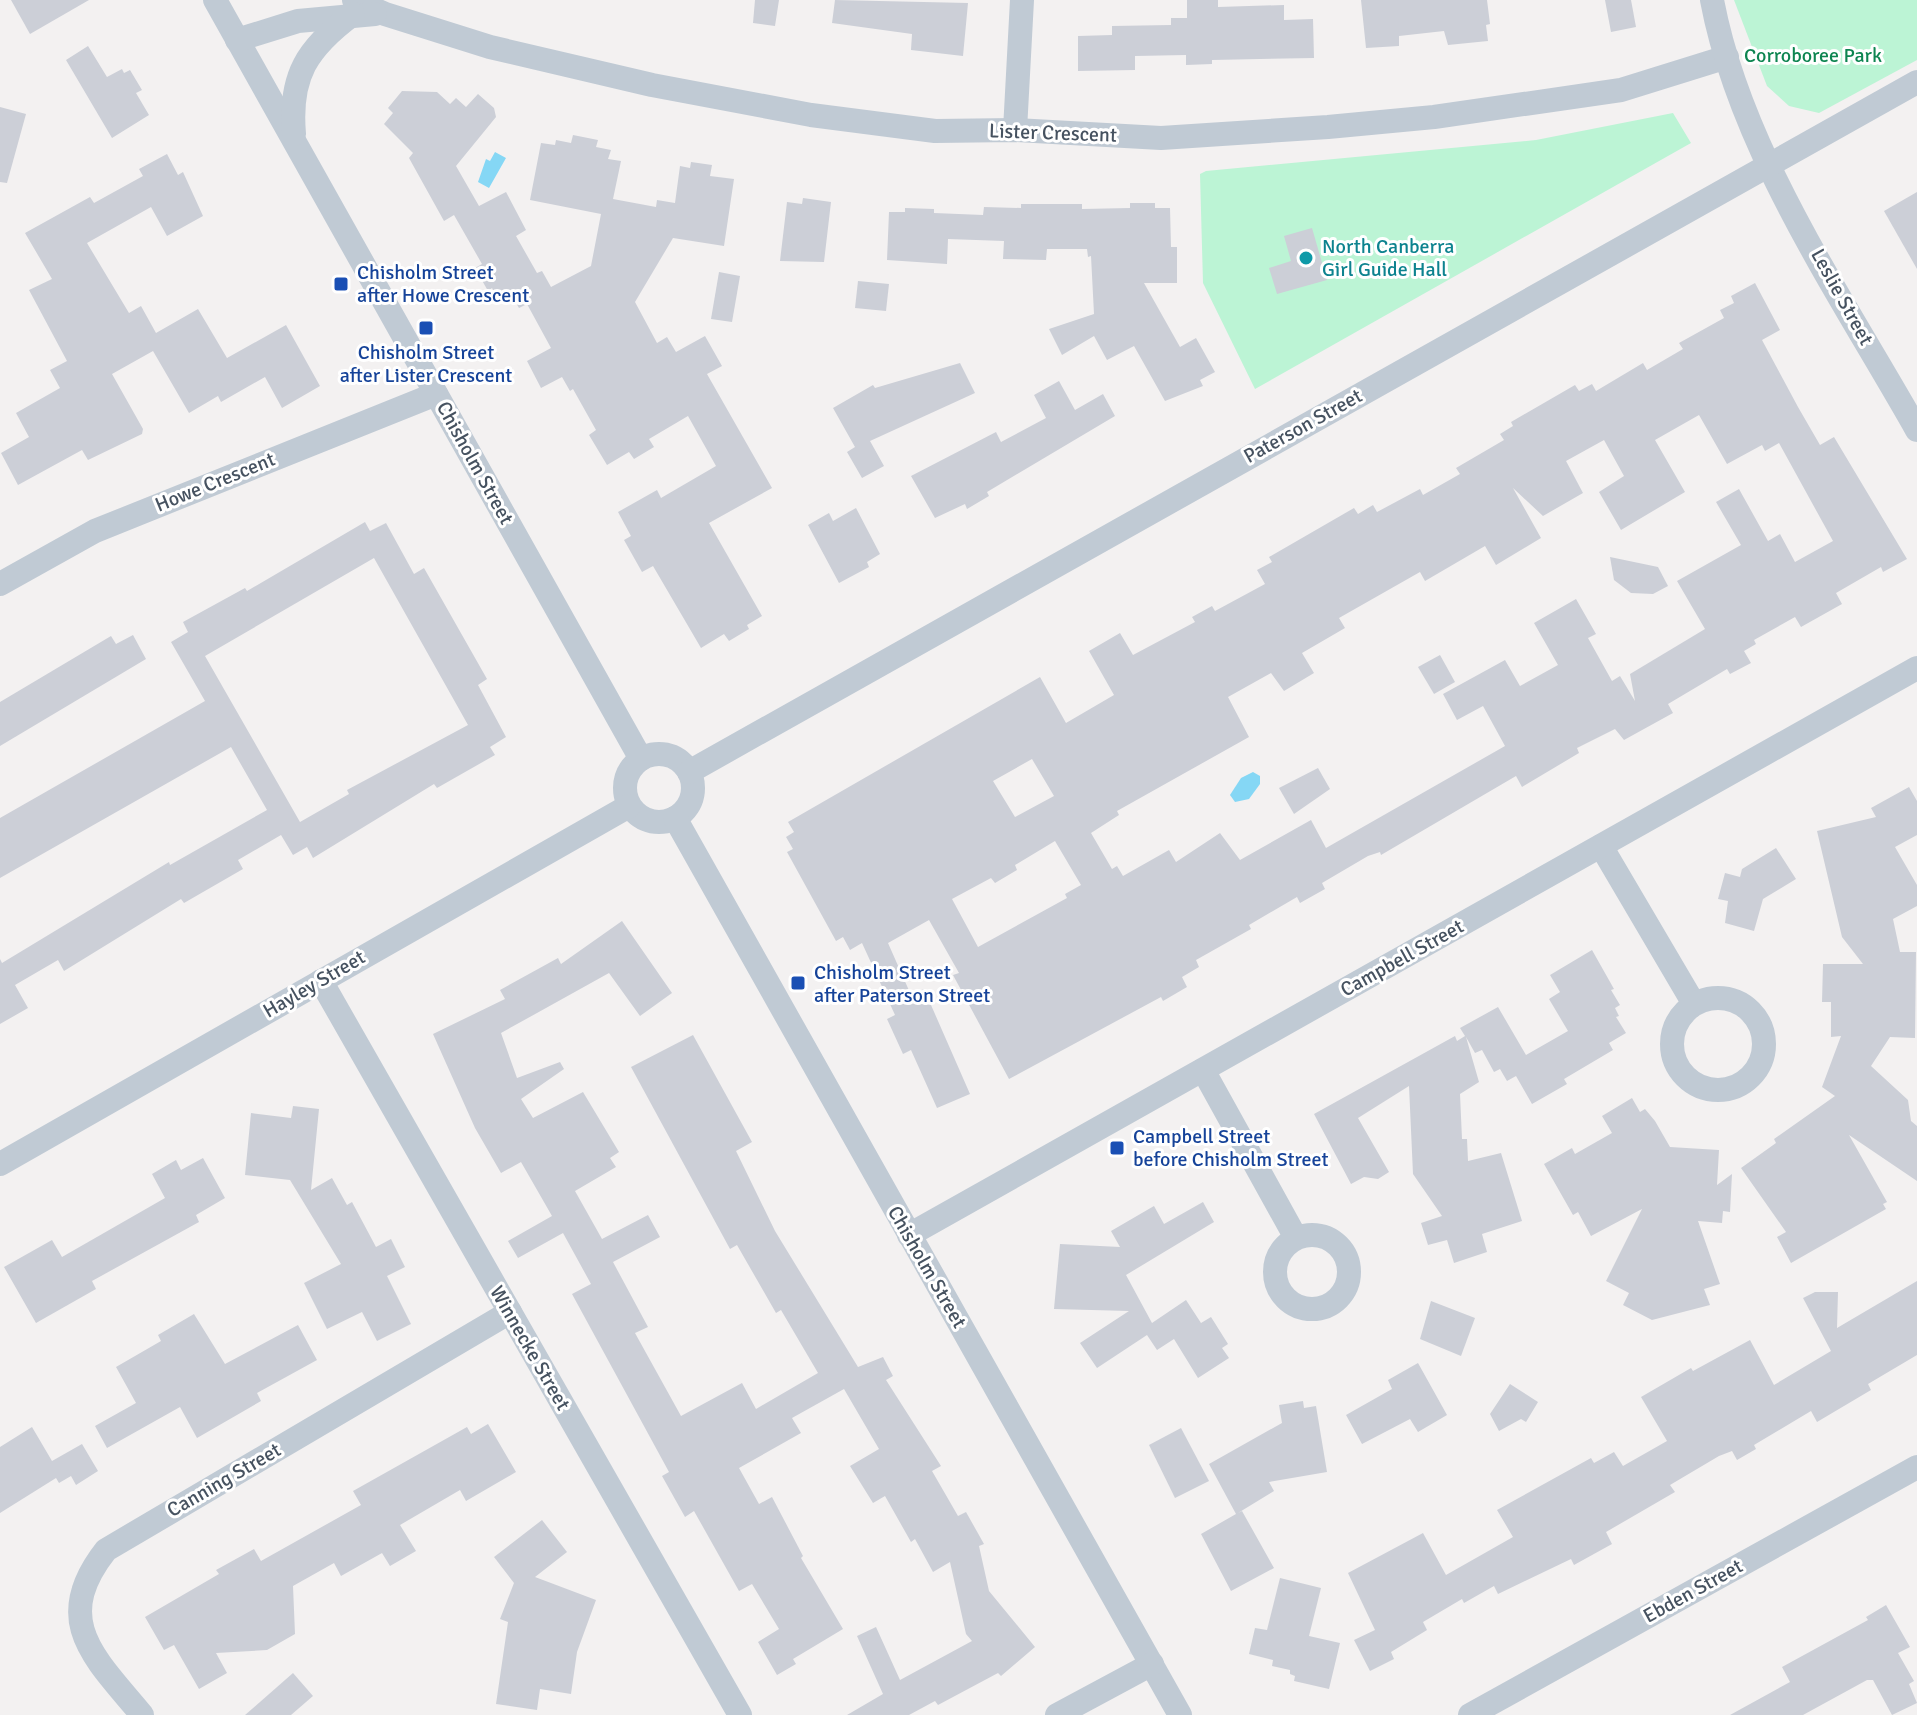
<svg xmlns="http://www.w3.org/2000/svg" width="1917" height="1715" viewBox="0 0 1917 1715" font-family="Signika,sans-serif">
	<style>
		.green { fill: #bcf4d5 }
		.water { fill: #85d7f5 }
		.building { fill: #cccfd7; fill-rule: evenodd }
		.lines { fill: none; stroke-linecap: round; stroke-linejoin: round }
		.street { stroke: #c0cad4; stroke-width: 24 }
		.culture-dot { fill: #0f9aa8; stroke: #fff; stroke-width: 3 }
		.transit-dot { fill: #1a4fb4; stroke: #fff; stroke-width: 3 }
		.labels { text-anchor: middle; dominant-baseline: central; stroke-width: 6; stroke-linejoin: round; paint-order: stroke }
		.park-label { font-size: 20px; fill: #0e8551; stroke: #fff }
		.street-label { font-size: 20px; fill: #465260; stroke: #fff }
		.culture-label { font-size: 20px; fill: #0d838f; stroke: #fff; text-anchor: start }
		.transit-label { font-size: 20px; fill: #164399; stroke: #fff; text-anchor: start }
	</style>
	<rect width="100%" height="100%" fill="#f3f1f1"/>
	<g class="green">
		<path d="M1734,0H1917V60L1819,113L1789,106L1767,86Z"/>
		<path d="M1673,113L1691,143L1255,389L1203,283L1200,174L1206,171L1536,140Z"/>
	</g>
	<g class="water">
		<path d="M495,152L506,158L489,188L478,182L486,159L490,161Z"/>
		<path d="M1253,772L1260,776V784L1249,799L1235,802L1230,795L1241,778Z"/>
	</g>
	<g class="building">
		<path d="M11,0H89L30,34Z"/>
		<path d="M755,0H779L775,26L753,23Z"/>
		<path d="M835,0L968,3L963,56L911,50L912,34L832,23Z"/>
		<path d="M1187,0H1218V7L1284,5V20L1313,19L1314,58L1212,60V64L1186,65V55L1135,56V70L1078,71V36L1112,35V26L1171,25V18H1187Z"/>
		<path d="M1361,0H1487L1490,24L1486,25L1488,41L1448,45L1444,31L1399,36V46L1366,48Z"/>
		<path d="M1605,0H1631L1636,27L1611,32Z"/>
		<path d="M88,46L107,77L122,69L124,73L130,70L142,90L136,93L149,115L112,138L66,60Z"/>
		<path d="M402,91L437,92L450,104L456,98L466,107L478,94L494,108L496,117L456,166L479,206L506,192L526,230L516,236L537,273L542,271L551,287L591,266L601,214L530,200L541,143L555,145L556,140L571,143L573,135L598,140L596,147L611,150L608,159L621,161L613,199L656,207L657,200L675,203L680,166L690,168L691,162L712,165L710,176L734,179L724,246L673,238L635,302L657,343L667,337L676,352L705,336L722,366L707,374L772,488L709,523L762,616L747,625L749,629L729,641L724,634L701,648L653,566L642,572L624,540L631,536L618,512L657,490L661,498L716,466L688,416L649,439L654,447L634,459L629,452L607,465L589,435L596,430L573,389L570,391L562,377L541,388L527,361L551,348L527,304L519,308L511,294L499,301L492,288L488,291L475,268L482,264L454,215L444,221L409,158L413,153L384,124L393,113L388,108Z"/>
		<path d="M0,107L26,114L7,183L0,182Z"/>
		<path d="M167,154L178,175L183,172L203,216L167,236L151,207L87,243L129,313L141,306L156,333L198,309L227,358L286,325L320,386L282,408L265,377L221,402L218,396L189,413L153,351L112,374L143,429L142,434L88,460L82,450L18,485L1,453L29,437L16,413L60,388L50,370L67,361L29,290L52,279L25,233L90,197L94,203L143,176L139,169Z"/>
		<path d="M1917,192V269L1884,211Z"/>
		<path d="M803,198L831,202L824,262L780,261L787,202L802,204Z"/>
		<path d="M1130,203H1155V208H1170L1171,247H1177V283H1144L1180,347L1196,338L1215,372L1200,380L1203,386L1165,401L1134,346L1107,360L1094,336L1062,355L1049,329L1094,314L1091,256L1088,257L1087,249H1047L1046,260L1003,259L1004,241L948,239L947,264L887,260L889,212H905V208L934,209V213L983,215L984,207L1021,208V204H1082V209L1130,208Z"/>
		<path d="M1312,228L1327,280L1277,294L1269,268L1291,261L1284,236Z"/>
		<path d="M719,272L740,276L732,322L711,319Z"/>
		<path d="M858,281L889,284L886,311L855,308Z"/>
		<path d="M1755,283L1780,330L1762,340L1798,407L1820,445L1834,437L1907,559L1883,572L1881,567L1836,593L1842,604L1801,627L1795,617L1754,640L1756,644L1744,651L1751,663L1730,674L1727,669L1668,704L1673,713L1624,740L1615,729L1577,748L1579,753L1522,787L1516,776L1381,855L1380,852L1368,856L1322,883L1325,889L1300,903L1297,897L1249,925L1251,929L1196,960L1199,967L1182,977L1187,987L1163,1001L1161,997L1009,1079L953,975L959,973L929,920L888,943L911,995L924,989L970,1094L937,1108L911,1050L903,1054L887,1019L895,1015L862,943L850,950L843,937L836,941L787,852L793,849L786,837L794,832L788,822L1040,677L1066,723L1114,695L1089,651L1120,633L1133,655L1195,622L1192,617L1212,606L1215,611L1265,584L1257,570L1272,562L1269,557L1354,508L1358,514L1373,505L1377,512L1420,489L1423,495L1460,474L1456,468L1504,440L1500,434L1513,426L1511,422L1575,385L1579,391L1592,384L1596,391L1643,363L1647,370L1683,349L1679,343L1724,318L1720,310L1734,303L1731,296ZM1699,415L1727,464L1762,445L1765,451L1779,443L1833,541L1795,562L1780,534L1768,541L1739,489L1716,502L1741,545L1677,581L1705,629L1630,674L1635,701L1620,676L1612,681L1588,638L1596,634L1576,599L1534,623L1558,665L1520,686L1505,660L1443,694L1457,720L1483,706L1505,746L1326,848L1311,820L1240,860L1220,833L1176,862L1169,850L1123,876L1117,866L1112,869L1091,833L1119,815L1117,811L1249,737L1228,697L1271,673L1284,691L1314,673L1302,653L1345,628L1339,618L1420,572L1425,581L1485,546L1496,565L1541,538L1513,488L1543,516L1583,493L1566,461L1604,440L1624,476L1599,492L1621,530L1685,492L1655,440ZM1032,759L1054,796L1015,817L993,781ZM1055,841L1081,885L1065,894L1067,898L978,947L952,899L991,878L995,883L1017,870L1015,865Z"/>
		<path d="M960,363L975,393L870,441L884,466L862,478L847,452L855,447L833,408L873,385L875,388Z"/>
		<path d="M1059,381L1075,410L1103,394L1115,416L987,492L989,496L967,509L965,504L935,518L911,476L996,432L1001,442L1046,418L1034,395Z"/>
		<path d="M856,508L880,554L867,562L869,567L839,583L808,525L829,513L833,521Z"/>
		<path d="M365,522L370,531L386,523L414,574L424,568L487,679L478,685L506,737L490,747L495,755L437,788L434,784L313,858L307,847L293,855L281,835L238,860L243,869L184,903L181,899L64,971L58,960L15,985L28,1008L0,1024V959L2,963L169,862L170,865L267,810L231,747L0,878V818L205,701L171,642L188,632L183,622L245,588L247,591ZM374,558L468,725L347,790L349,794L300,822L205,656Z"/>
		<path d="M1610,557L1658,567L1668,586L1653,594L1631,593L1614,580Z"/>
		<path d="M133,635L146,659L0,746V702L111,636L116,644Z"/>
		<path d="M1440,655L1455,682L1434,694L1418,667Z"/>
		<path d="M1318,768L1330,789L1294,814L1279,788Z"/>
		<path d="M1909,787L1917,801V835L1895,847L1917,885V906L1893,919L1900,952H1916L1915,1038L1890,1037L1871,1066L1908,1100L1911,1121L1917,1126V1181L1849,1135L1887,1202L1883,1204L1886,1209L1791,1263L1777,1237L1786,1232L1741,1168L1776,1143L1774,1139L1835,1096L1822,1087L1841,1036L1831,1037V1002H1822L1823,964H1863L1842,937L1817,831L1876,817L1871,808Z"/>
		<path d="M1776,848L1796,879L1763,899L1754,931L1725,923L1728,901L1718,899L1725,873L1740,877L1742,869Z"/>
		<path d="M622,921L672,993L640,1016L609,973L501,1033L517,1078L560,1062L564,1069L521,1099L533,1118L583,1092L619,1152L610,1158L616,1167L575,1191L602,1239L648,1215L660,1237L613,1262L648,1327L635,1333L681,1416L742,1383L756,1409L818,1373L781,1310L776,1313L737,1245L730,1249L631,1067L693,1035L752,1142L736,1151L775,1231L858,1367L883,1357L893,1376L886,1380L941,1466L932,1471L958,1516L966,1512L984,1544L979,1546L989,1591L1035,1647L1001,1676L998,1673L938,1705L935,1701L909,1715H847L883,1694L857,1636L876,1627L900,1680L972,1641L966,1634L950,1562L933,1572L915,1539L911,1542L885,1496L873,1503L850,1466L879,1449L844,1389L792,1418L801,1433L739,1468L759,1504L772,1497L803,1556L801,1558L843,1629L793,1659L796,1664L777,1675L758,1642L779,1629L752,1584L739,1591L694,1511L685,1517L662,1476L669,1472L572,1294L591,1284L563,1233L518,1258L508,1241L552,1216L521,1162L501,1173L475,1128L433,1034L505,999L500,990L558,958L561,964Z"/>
		<path d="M1592,950L1614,989L1611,990L1620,1005L1615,1008L1619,1016L1616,1017L1626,1033L1609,1043L1613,1050L1564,1079L1567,1084L1532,1104L1516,1076L1507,1081L1500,1069L1494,1072L1482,1050L1475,1053L1466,1037L1479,1082L1460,1094L1462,1139H1467L1468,1161L1501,1153L1522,1221L1482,1234L1487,1252L1454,1263L1447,1240L1428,1245L1421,1223L1442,1216L1413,1174L1409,1086L1358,1118L1389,1172L1378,1179L1364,1177L1351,1184L1314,1114L1455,1036L1457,1041L1465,1036L1460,1028L1498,1007L1526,1055L1568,1031L1549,999L1560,992L1550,975Z"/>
		<path d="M1632,1098L1640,1112L1645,1109L1655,1121L1670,1147L1719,1150L1717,1185L1732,1174L1730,1212L1723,1211L1722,1223L1698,1221L1720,1284L1704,1289L1710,1305L1652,1320L1623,1305L1629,1293L1606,1281L1642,1209L1591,1236L1578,1212L1573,1215L1544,1164L1572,1148L1575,1154L1612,1133L1602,1116Z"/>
		<path d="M293,1106L319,1109L311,1190L332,1178L347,1205L352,1202L376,1247L391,1239L405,1267L387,1276L411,1324L377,1341L362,1312L327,1329L304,1283L341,1264L290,1180L245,1175L251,1113L291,1118Z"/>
		<path d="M203,1158L225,1198L196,1215L199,1222L92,1281L96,1289L36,1323L4,1267L52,1240L62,1257L165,1198L152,1174L176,1160L181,1170Z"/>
		<path d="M1203,1202L1214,1222L1126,1275L1152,1323L1186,1300L1201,1323L1211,1317L1228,1344L1222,1348L1229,1358L1198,1378L1174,1339L1157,1350L1147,1335L1097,1368L1080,1343L1129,1311L1054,1309L1060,1244L1120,1247L1111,1231L1154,1206L1164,1224Z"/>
		<path d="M1917,1281V1355L1868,1384L1871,1390L1817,1422L1811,1411L1754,1445L1756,1449L1737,1460L1732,1451L1719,1456L1670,1485L1675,1492L1606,1532L1612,1544L1574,1565L1571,1559L1498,1594L1494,1586L1464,1603L1462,1599L1423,1622L1427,1630L1391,1652L1394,1659L1370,1671L1354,1640L1375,1630L1348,1573L1423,1533L1446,1575L1513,1537L1497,1510L1591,1458L1594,1463L1614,1452L1623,1466L1667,1441L1641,1397L1691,1368L1693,1371L1750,1340L1774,1385L1831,1351L1803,1298L1815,1292H1838L1837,1328Z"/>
		<path d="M1431,1301L1475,1318L1461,1356L1420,1339Z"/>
		<path d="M194,1314L225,1364L298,1325L317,1360L257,1393L261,1401L197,1438L180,1407L107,1448L95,1426L136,1403L116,1367L161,1341L158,1335Z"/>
		<path d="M1418,1363L1447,1415L1418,1432L1410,1419L1362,1444L1346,1415L1392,1389L1388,1380Z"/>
		<path d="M1510,1384L1538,1402L1526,1422L1521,1419L1499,1431L1490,1414Z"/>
		<path d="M1303,1401L1304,1408L1316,1406L1327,1472L1269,1482L1274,1491L1238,1513L1242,1511L1274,1568L1231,1591L1201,1534L1236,1514L1209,1464L1282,1423L1279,1405Z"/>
		<path d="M488,1424L516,1472L466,1501L460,1490L400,1525L416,1551L390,1566L382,1553L341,1576L334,1563L293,1586L295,1634L267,1650L216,1653L227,1673L199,1689L174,1645L164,1650L145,1617L219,1574L216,1570L254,1549L261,1561L361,1505L353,1491L467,1427L471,1434Z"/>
		<path d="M32,1427L52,1461L82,1444L98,1471L76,1485L71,1476L59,1483L56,1478L0,1513V1447Z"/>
		<path d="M1181,1428L1209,1481L1175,1498L1149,1445Z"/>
		<path d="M542,1520L567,1552L535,1577L596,1600L577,1652L571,1694L540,1689L537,1710L496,1704L508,1622L500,1619L514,1583L494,1557Z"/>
		<path d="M1280,1578L1321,1588L1309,1636L1340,1643L1329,1689L1294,1681L1295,1676L1290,1674V1670L1272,1666L1273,1660L1249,1654L1255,1628L1267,1630Z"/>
		<path d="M1886,1605L1910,1647L1898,1653L1914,1681L1909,1684L1917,1703L1892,1715L1873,1680H1867L1803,1715H1730L1790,1682L1782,1667L1868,1620L1866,1617Z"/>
		<path d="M293,1673L313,1696L291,1715H245Z"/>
	</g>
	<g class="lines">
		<g class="street">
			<path d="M215,0L641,759"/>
			<path d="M354,0L385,14L490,47L652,85L811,115L935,131L1015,130L1161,138L1328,127L1434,117L1621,90L1727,57"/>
			<path d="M1712,0C1740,150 1842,297 1917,430"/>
			<path d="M237,40L298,21L375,14"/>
			<path d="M1015,130L1022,0"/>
			<path d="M294,134C289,76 307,48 353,14"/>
			<path d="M0,584L95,531L436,394"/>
			<circle cx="659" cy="788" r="34"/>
			<path d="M689,772L1917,82"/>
			<path d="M675,818L1180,1715"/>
			<path d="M1601,846L1694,1004"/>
			<path d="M321,981L740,1715"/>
			<circle cx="1718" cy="1044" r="46"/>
			<path d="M1203,1070L1296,1238"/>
			<path d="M0,1164L629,806"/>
			<path d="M909,1235L1917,668"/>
			<circle cx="1312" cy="1272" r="37"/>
			<path d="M142,1715C95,1658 50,1621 106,1550L510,1312"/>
			<path d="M1057,1715L1152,1664"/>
			<path d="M1470,1715L1917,1467"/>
		</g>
	</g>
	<circle class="culture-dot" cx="1306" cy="258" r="8"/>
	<g class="transit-dot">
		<rect x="333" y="276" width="16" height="16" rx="4"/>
		<rect x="418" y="320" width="16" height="16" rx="4"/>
		<rect x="790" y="975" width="16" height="16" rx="4"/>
		<rect x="1109" y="1140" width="16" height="16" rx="4"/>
	</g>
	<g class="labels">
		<g class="park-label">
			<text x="1813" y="55">Corroboree Park</text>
		</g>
		<g class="street-label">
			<text transform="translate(1053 133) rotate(2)">Lister Crescent</text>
			<text transform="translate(1842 297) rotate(61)">Leslie Street</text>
			<text transform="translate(1303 426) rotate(-29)">Paterson Street</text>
			<text transform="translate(475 463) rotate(61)">Chisholm Street</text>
			<text transform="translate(215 482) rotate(-22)">Howe Crescent</text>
			<text transform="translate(1402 958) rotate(-29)">Campbell Street</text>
			<text transform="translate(314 984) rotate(-30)">Hayley Street</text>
			<text transform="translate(927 1267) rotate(60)">Chisholm Street</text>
			<text transform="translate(530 1348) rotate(60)">Winnecke Street</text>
			<text transform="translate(224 1480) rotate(-30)">Canning Street</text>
			<text transform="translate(1693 1591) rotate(-29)">Ebden Street</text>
		</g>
		<g class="culture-label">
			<text x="1322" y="246">North Canberra<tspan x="1322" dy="23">Girl Guide Hall</tspan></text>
		</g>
		<g class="transit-label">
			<text x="357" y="272">Chisholm Street<tspan x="357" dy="23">after Howe Crescent</tspan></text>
			<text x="426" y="352" text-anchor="middle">Chisholm Street<tspan x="426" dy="23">after Lister Crescent</tspan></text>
			<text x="814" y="972">Chisholm Street<tspan x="814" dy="23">after Paterson Street</tspan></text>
			<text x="1133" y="1136">Campbell Street<tspan x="1133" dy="23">before Chisholm Street</tspan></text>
		</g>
	</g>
</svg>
